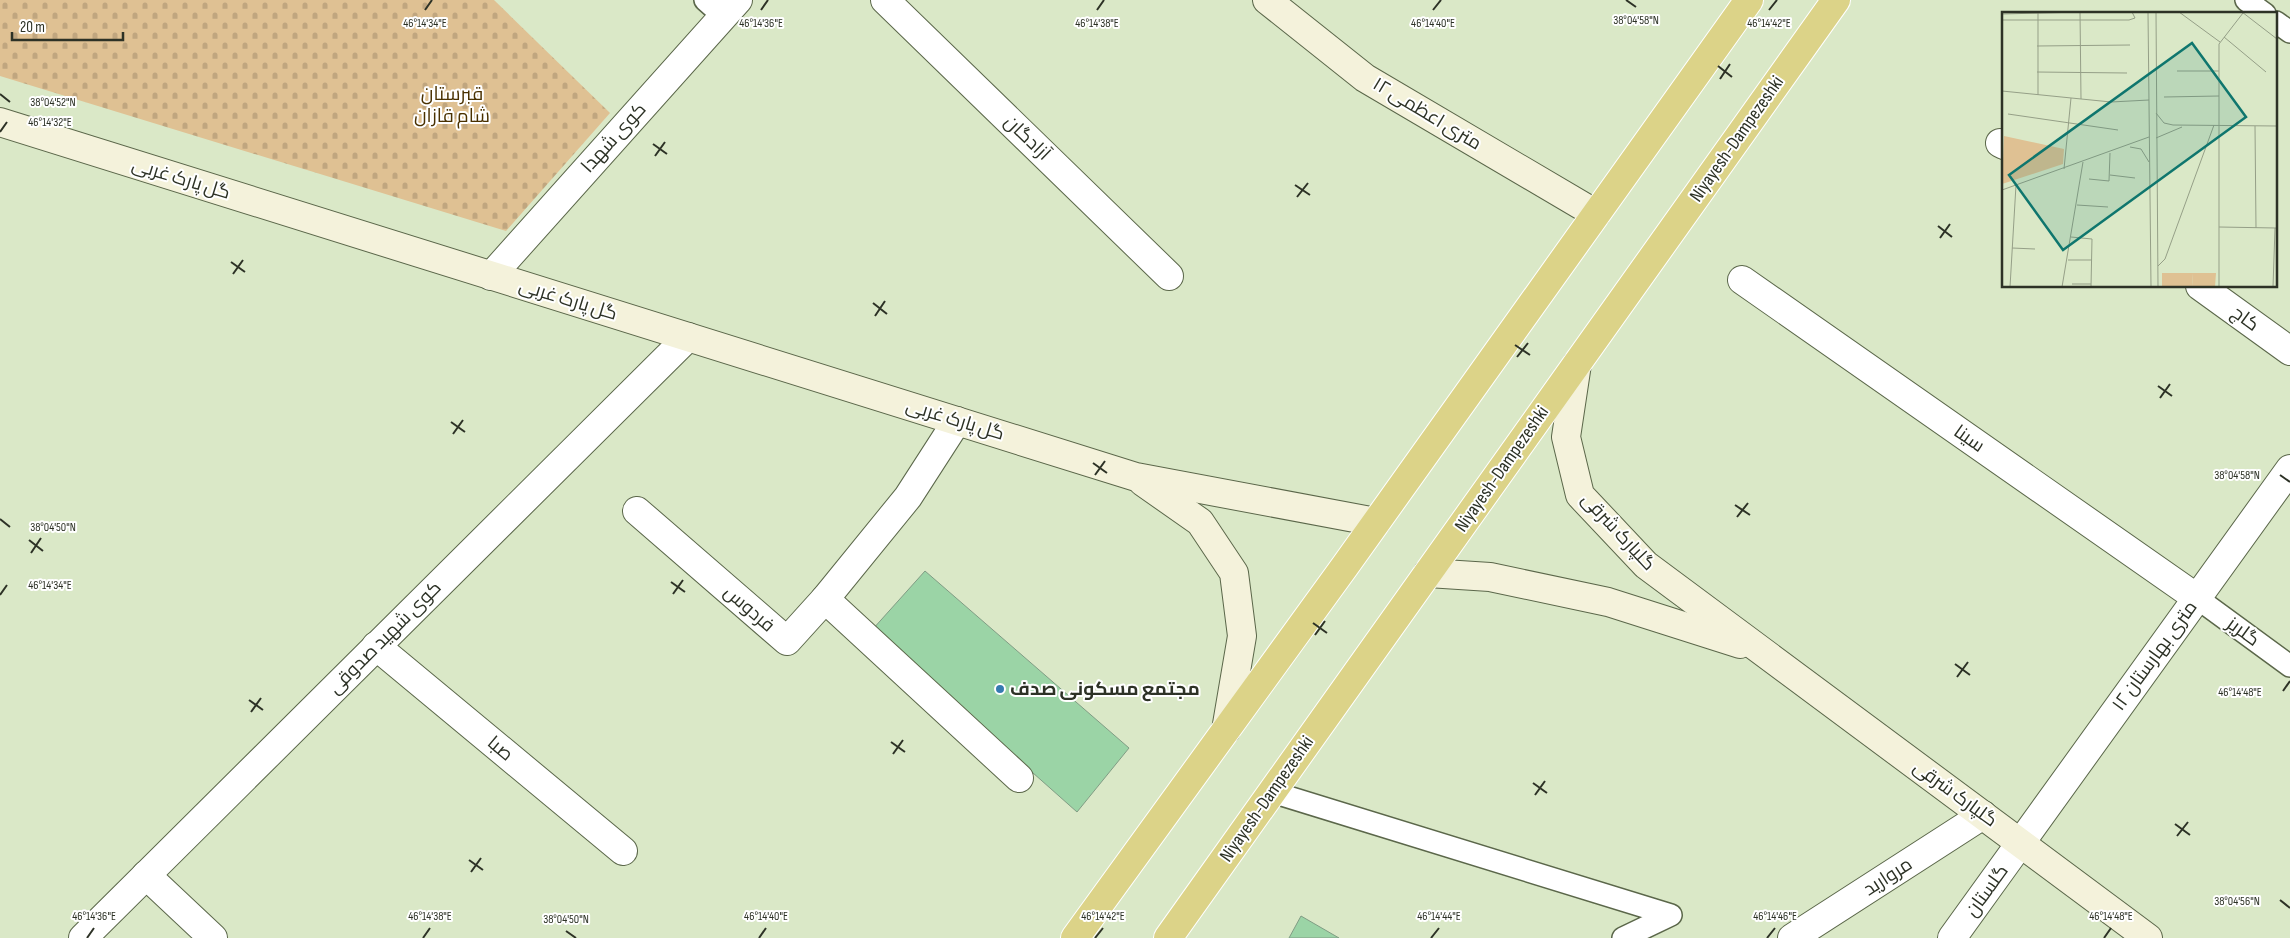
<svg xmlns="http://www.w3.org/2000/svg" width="2290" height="938" viewBox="0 0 2290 938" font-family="'Sofia Sans Condensed',Cairo,sans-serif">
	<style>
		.cemetery { fill: url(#cemetery-stones) }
		.building { fill: #9bd4a6; stroke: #809c84 }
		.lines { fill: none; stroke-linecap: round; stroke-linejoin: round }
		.lane-casing { stroke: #5b674a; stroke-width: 24 }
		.street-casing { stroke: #5b674a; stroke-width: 30 }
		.secondary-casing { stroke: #5b674a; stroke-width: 30 }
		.highway-casing { stroke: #fff; stroke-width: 30 }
		.lane { stroke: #fff; stroke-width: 21 }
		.street { stroke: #fff; stroke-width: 28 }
		.secondary { stroke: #f4f2db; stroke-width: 28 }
		.highway { stroke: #dcd388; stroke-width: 28 }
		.ticks { fill: none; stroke: #2d3226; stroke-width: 2 }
		.poi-dot { fill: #367bb1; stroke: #fff; stroke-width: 2 }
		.labels { text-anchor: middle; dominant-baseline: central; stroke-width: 4; stroke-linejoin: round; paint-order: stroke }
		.park-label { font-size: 19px; fill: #4a3100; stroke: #fff }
		.street-label { font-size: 19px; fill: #2d3226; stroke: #fff }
		.poi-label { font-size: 19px; font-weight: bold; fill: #2d3226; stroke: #fff; text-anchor: start }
		.inset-road { fill: none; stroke: #959f87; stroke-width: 1 }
		.view { fill: #0f766e; fill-opacity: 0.15; stroke: #0f766e; stroke-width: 2.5 }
		.inset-edge { fill: none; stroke: #2d3226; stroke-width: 2.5 }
		.ticks-label { font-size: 12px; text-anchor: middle; fill: #2d3226; stroke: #fff; stroke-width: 4; stroke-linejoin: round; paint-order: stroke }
	</style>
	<defs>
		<pattern id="cemetery-stones" width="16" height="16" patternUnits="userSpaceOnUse" patternTransform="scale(1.25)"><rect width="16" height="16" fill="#dfc193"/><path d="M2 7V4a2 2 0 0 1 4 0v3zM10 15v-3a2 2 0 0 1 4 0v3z" fill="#c0a67f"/></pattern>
	</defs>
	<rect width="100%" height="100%" fill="#dae8c7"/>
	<path class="cemetery" d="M0,0H494L610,113L506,231L0,76Z"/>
	<g class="building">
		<path d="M925,571L1129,748L1077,812L872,630Z"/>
		<path d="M1301,916L1339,938H1289Z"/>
	</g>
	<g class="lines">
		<defs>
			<g id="lane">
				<path d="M705,0L723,16"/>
				<path d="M2246,0L2265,14"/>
				<path d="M2276,22L2290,32"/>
				<path d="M2197,598L2290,666"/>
				<path d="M1272,792L1671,915L1623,938"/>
			</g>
			<g id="street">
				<path d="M885,0L1169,276"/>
				<path d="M2000,143L2004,145"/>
				<path d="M491,276L738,0"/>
				<path d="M1742,280L2197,598"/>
				<path d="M2200,286L2290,351"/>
				<path d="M637,511L787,641L825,599L908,497L957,421"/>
				<path d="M825,599L1019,778"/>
				<path d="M376,646L623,851"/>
				<path d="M146,875L213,938"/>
				<path d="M83,938L688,337"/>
				<path d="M1792,938L1983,815"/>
				<path d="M1952,938L2290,469"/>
			</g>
			<g id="secondary">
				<path d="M1267,0L1365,78L1596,214"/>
				<path d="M0,122L1136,477L1376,522"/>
				<path d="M1577,364L1566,437L1580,495L1646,565L2148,938"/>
				<path d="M1143,482L1200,522L1234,573L1242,636L1226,730"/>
				<path d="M1428,573L1490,577L1608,602L1740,644"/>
			</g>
			<g id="highway">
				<path d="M1075,938L1345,566L1749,0"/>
				<path d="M1168,938L1836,0"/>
			</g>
		</defs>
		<use href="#lane" class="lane-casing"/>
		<use href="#street" class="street-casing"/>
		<use href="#secondary" class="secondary-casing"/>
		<use href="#highway" class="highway-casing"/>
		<use href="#lane" class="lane"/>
		<use href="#street" class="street"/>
		<use href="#secondary" class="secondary"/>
		<use href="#highway" class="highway"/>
	</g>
	<path class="ticks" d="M1626,0L1636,7M425,10L432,0M761,10L768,0M1097,10L1104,0M1433,10L1441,0M1769,10L1777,0M1718,66L1732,77M1720,79L1730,64M0,94L10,102M0,132L7,122M653,144L667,154M655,156L665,142M1295,185L1310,195M1297,197L1308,183M1938,226L1952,237M1940,238L1950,224M231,262L245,272M233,274L243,260M873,303L887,314M875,316L885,301M1515,345L1530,355M1517,357L1528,343M2158,386L2172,396M2160,398L2170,384M451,422L465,432M453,434L463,420M1093,463L1107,473M1095,475L1105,461M2280,475L2290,482M1735,505L1750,515M1737,517L1748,503M0,519L10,527M29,540L43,551M31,553L41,538M671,582L685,592M673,594L683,580M0,595L7,585M1313,623L1327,633M1315,635L1325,621M1955,664L1970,675M1957,677L1968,662M2283,691L2290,681M249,700L263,710M251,712L261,698M891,742L905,752M893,754L903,740M1533,783L1547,793M1535,795L1545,781M2175,824L2190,835M2177,836L2188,822M469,860L483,870M471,872L481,858M2280,900L2290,908M566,931L576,938M87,938L94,928M423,938L430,928M759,938L766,928M1095,938L1103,928M1431,938L1439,928M1767,938L1775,928M2104,938L2111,928"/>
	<circle class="poi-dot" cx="1000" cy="689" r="5"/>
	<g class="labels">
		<g class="park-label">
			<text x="452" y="94">قبرستان<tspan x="452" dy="22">شام قازان</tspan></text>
		</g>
		<g class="street-label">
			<text transform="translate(1427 114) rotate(31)">۱۲ متری اعظمی</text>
			<text transform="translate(614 138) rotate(-48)">کوی شهدا</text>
			<text transform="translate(1027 138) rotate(44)">آزادگان</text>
			<text transform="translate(1737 139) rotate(-55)">Niyayesh-Dampezeshki</text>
			<text transform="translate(181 179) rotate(17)">گل پارک غربی</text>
			<text transform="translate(568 300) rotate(17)">گل پارک غربی</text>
			<text transform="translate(2245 319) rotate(36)">کاج</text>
			<text transform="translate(955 420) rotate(17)">گل پارک غربی</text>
			<text transform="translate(1969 439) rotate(35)">سینا</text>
			<text transform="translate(1502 469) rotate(-55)">Niyayesh-Dampezeshki</text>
			<text transform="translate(1618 532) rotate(47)">گلپارک شرقی</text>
			<text transform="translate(749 609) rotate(41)">فردوس</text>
			<text transform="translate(2243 632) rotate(36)">گلریز</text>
			<text transform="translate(385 638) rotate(-45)">کوی شهید صدوقی</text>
			<text transform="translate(2155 656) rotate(-54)">۱۲ متری بهارستان</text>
			<text transform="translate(500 749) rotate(40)">صبا</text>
			<text transform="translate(1955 794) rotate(36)">گلپارک شرقی</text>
			<text transform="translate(1267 799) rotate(-55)">Niyayesh-Dampezeshki</text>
			<text transform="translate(1888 877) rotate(-33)">مروارید</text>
			<text transform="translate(1987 891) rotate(-54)">گلستان</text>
		</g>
		<g class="poi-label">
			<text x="1010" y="689">مجتمع مسکونی صدف</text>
		</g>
	</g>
	<g transform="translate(2002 12)">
		<rect width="275" height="275" fill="#dae8c7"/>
		<path d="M191,261H214L213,275H190Z" fill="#dfc193"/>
		<path d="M2,124L62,137L61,152L0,172Z" fill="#dfc193"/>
		<path d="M160,261H191L190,275H160Z" fill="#dfc193"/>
		<path class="inset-road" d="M36,0V83M78,0L79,87M146,0L149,275M154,0L156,275M177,0L218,30M240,0L275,27M0,2L79,0M0,8H127L133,6L130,0M222,25L264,60M35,34L128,33M175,59H217M35,60L125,61M0,79L109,90L147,88M162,85L217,84M154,101L162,111L171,113L275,114M6,102L116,118M253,114L254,216M154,126L180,115M128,135L139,137L147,150M62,157L69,86M108,163L133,166M87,167L107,169L108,141M0,178L147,125M75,193L106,195M217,215L274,216M69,225L90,227L89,275M10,236L33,237M66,248H90M156,254L163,247L212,113M70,272H89M8,275L14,173M60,275L81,150M217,275V32L241,1M271,275L273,216"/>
		<path class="view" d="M190,31L244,105L61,238L7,163Z"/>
		<rect width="275" height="275" class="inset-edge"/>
	</g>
	<g class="ticks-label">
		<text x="1636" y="24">38°04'58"N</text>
		<text x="425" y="27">46°14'34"E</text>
		<text x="761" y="27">46°14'36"E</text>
		<text x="1097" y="27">46°14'38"E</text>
		<text x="1433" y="27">46°14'40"E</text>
		<text x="1769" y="27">46°14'42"E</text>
		<text x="53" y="106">38°04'52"N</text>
		<text x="50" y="126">46°14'32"E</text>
		<text x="2237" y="479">38°04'58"N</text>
		<text x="53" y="531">38°04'50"N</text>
		<text x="50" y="589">46°14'34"E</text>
		<text x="2240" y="696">46°14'48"E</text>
		<text x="2237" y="905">38°04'56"N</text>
		<text x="94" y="920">46°14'36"E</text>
		<text x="430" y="920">46°14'38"E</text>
		<text x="766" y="920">46°14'40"E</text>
		<text x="1103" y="920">46°14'42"E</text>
		<text x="1439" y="920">46°14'44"E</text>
		<text x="1775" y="920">46°14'46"E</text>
		<text x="2111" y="920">46°14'48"E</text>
		<text x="566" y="923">38°04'50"N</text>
	</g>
	<path d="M12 32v8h111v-8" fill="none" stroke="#2d3226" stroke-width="2.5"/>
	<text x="20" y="32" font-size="15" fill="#2d3226" stroke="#ffffff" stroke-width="4" paint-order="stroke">20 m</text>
</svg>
